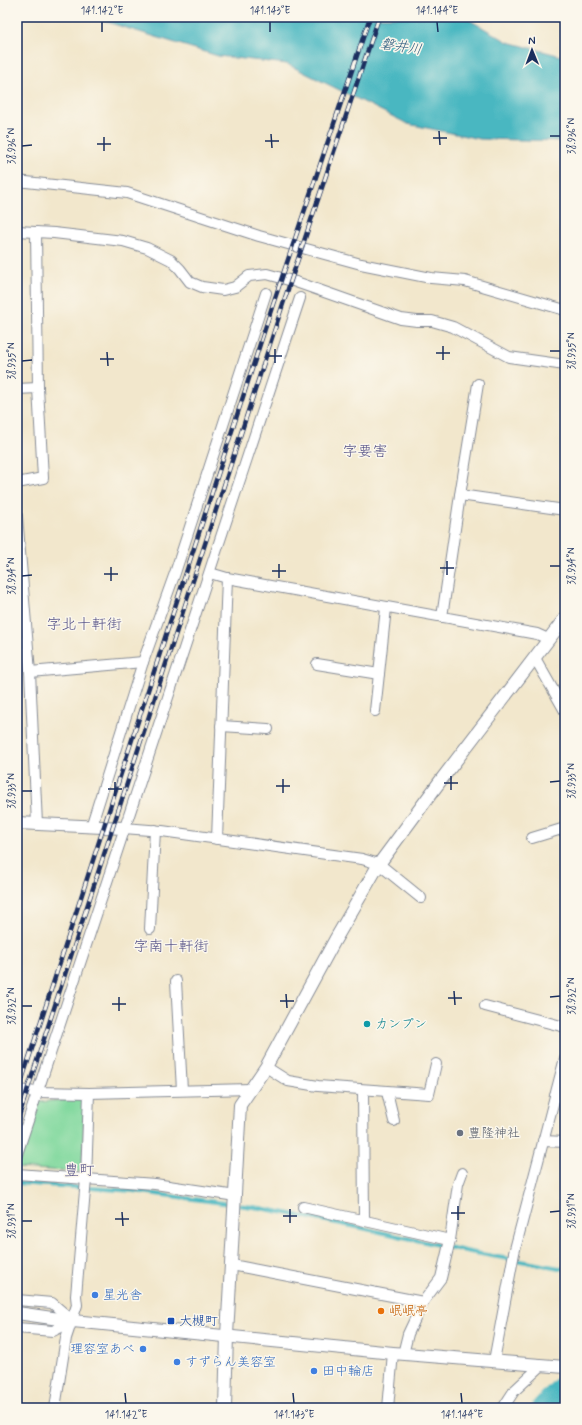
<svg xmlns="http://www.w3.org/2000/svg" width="582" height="1425" viewBox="0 0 582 1425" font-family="Mynerve,'Klee One',sans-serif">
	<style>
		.green { fill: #80d89d; stroke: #4e847e }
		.water { fill: #48b7c1; stroke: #327390 }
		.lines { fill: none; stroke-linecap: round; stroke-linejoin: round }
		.stream { stroke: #48b7c1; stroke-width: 4 }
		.river { stroke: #48b7c1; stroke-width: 23 }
		.minor-casing { stroke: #868b95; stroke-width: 12 }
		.tertiary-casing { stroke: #868b95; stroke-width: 14 }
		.minor { stroke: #fff; stroke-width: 10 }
		.tertiary { stroke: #fff; stroke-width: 12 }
		.rail-casing { stroke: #1b2f5e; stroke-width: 4.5 }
		.rail { stroke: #fbf7ec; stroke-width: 3; stroke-dasharray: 9; stroke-linecap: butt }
		.ticks { fill: none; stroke: #1b2f5e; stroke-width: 1.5 }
		.culture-dot { fill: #0f9aa8; stroke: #fbf7ec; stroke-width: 1.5 }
		.worship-dot { fill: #6b7280; stroke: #fbf7ec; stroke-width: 1.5 }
		.shop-dot { fill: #3f7fe0; stroke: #fbf7ec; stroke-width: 1.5 }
		.food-dot { fill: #e8710a; stroke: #fbf7ec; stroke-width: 1.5 }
		.transit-dot { fill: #1a4fb4; stroke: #fbf7ec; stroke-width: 1.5 }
		.labels { text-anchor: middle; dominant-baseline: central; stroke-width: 3; stroke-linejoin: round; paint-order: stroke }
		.culture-label { font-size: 13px; fill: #0d838f; stroke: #fbf7ec; text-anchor: start }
		.worship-label { font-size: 13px; fill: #5b616d; stroke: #fbf7ec; text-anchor: start }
		.shop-label { font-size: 13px; fill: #366cbe; stroke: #fbf7ec; text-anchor: start }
		.food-label { font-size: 13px; fill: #c56008; stroke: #fbf7ec; text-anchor: start }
		.transit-label { font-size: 13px; fill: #164399; stroke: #fbf7ec; text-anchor: start }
		.water-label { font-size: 14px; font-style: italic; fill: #28587c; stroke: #fbf7ec }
		.quarter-label { font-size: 15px; fill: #565389; stroke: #fbf7ec }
		.neatline { fill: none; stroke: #1b2f5e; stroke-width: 1.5 }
		.ticks-label { font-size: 10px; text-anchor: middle; fill: #1b2f5e }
	</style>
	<rect width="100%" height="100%" fill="#fbf7ec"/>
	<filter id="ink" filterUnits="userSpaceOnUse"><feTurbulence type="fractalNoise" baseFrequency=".025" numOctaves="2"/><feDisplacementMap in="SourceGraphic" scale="8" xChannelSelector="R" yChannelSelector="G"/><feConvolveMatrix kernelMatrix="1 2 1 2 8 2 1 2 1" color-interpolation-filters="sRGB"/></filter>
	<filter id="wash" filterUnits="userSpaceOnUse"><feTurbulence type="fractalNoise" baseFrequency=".012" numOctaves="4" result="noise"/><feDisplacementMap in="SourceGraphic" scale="16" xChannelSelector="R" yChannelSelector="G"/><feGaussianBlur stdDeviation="0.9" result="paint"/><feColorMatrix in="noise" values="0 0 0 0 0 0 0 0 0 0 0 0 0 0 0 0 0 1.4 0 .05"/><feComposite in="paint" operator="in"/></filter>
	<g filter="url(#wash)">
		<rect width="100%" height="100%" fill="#f2e7cc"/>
		<path class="green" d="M85,1098L82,1172L17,1168L38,1102Z"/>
		<path class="water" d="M85,17H464L508,42L565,57V141L480,139L408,124L287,64L218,56L94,18Z"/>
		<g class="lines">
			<path class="stream" d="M17,1183L134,1191L260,1208L362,1228L470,1252L565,1269"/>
			<path class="river" d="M543,1408L565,1385"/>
		</g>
	</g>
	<g filter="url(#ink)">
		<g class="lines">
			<defs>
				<g id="minor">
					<path d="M17,181L127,193L259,236L361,264L431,278L465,281L565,310"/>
					<path d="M17,231L54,233L123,241L147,248L171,260L180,269L190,282L202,287L223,290L235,287L249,276L267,274L296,282L401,319L417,321H432L453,327L509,357L565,365"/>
					<path d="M17,389L38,388"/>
					<path d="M17,483L43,478L38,388L36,232"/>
					<path d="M460,495L565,510"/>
					<path d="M17,516L30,672L37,824"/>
					<path d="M210,573L227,578L537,634L548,639"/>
					<path d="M442,617L460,495L478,384"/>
					<path d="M535,658L565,711"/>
					<path d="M317,664L379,674"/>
					<path d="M30,672L143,662"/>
					<path d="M375,711L386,608"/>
					<path d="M221,726L268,729"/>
					<path d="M91,827L143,662L175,573L266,293"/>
					<path d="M124,828L162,831L362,859L379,864L421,898"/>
					<path d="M532,838L565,828"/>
					<path d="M217,839L227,578"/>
					<path d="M150,929L155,830"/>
					<path d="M176,981L182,1090"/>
					<path d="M485,1006L565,1027"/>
					<path d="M266,1067L288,1081L318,1086L429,1094L436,1064"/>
					<path d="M17,1090L37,1092L89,1093L251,1089"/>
					<path d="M363,1090L364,1220"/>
					<path d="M387,1092L394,1121"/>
					<path d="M555,1096L565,1097"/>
					<path d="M543,1141L565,1142"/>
					<path d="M17,1154L300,298"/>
					<path d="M17,1174L155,1184L236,1196"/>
					<path d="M303,1207L450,1240"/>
					<path d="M232,1265L423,1302"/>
					<path d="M17,1300L52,1303L73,1321"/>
					<path d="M17,1328L53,1331L73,1321"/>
					<path d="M403,1354L408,1334L423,1302L441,1278L450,1240L458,1184L462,1173"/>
					<path d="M494,1361L514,1253L565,1058"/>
					<path d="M55,1408L66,1338L77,1305L76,1296L86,1179L89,1093"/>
					<path d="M388,1408L393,1353"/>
					<path d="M503,1408L514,1391L542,1365"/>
				</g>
				<g id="tertiary">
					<path d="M17,823L124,828"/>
					<path d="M17,1313L73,1321L393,1353L565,1367"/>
					<path d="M225,1408L227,1335L240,1105L266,1067L335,940L379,864L441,780L565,618"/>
				</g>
			</defs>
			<use href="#minor" class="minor-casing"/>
			<use href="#tertiary" class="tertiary-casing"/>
			<use href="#minor" class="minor"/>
			<use href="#tertiary" class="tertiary"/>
			<defs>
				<g id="rail">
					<path d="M17,1095L273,304L370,17"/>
					<path d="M17,1122L282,307L379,17"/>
				</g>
			</defs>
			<use href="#rail" class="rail-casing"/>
			<use href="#rail" class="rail"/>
		</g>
	</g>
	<path class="ticks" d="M102,22V32M270,22V32M437,22L438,32M439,131L440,145M271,134L272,148M550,136H560M104,137V151M433,138H447M265,141H279M97,144H111M22,146L32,145M443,346V360M275,349V363M550,351H560M107,352L108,366M436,353H450M268,356H282M100,359H114M22,361L32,360M447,561V575M279,564V578M550,566H560M111,567V581M440,568H454M272,571H286M104,574H118M22,576L32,575M451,776V790M283,779V793M115,782V796M550,782L560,781M444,783H458M276,786H290M108,789H122M22,791H32M454,991L455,1005M286,994L287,1008M119,997V1011M550,997L560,996M448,998H462M280,1001H294M112,1004H126M22,1006H32M458,1206V1220M290,1209V1223M122,1212L123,1226M550,1212L560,1211M451,1213H465M283,1216H297M115,1219H129M22,1221H32M125,1393L126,1403M293,1393L294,1403M461,1393L462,1403"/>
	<circle class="culture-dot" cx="367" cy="1024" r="4"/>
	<circle class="worship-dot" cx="460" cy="1133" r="4"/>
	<g class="shop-dot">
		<circle cx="95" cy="1295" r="4"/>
		<circle cx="143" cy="1349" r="4"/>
		<circle cx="177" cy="1362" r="4"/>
		<circle cx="314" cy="1371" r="4"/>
	</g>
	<circle class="food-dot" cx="381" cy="1311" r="4"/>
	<rect class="transit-dot" x="167" y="1317" width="8" height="8" rx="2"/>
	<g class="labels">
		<g class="culture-label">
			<text x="375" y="1024">カンブン</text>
		</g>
		<g class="worship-label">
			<text x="468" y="1133">豊隆神社</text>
		</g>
		<g class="shop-label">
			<text x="103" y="1295">星光舎</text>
			<text x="135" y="1349" text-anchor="end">理容室あべ</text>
			<text x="185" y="1362">すずらん美容室</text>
			<text x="322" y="1371">田中輪店</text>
		</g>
		<g class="food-label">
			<text x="389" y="1311">岷岷亭</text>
		</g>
		<g class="transit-label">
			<text x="179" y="1321">大槻町</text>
		</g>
		<g class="water-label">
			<text transform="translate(401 47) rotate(9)">磐井川</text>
		</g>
		<g class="quarter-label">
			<text x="365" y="452">字要害</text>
			<text x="84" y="625">字北十軒街</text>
			<text x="171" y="947">字南十軒街</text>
			<text x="79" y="1171">豊町</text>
		</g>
	</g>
	<rect width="582" height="1425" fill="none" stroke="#fbf7ec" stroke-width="44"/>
	<g transform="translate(532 50) rotate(359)" stroke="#fbf7ec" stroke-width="3" paint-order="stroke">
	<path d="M0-3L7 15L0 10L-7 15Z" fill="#1b2f5e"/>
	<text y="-6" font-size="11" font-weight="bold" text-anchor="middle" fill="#1b2f5e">N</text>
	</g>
	<rect x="22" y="22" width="538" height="1381" class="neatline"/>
	<g class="ticks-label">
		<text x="102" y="14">141.142°E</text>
		<text x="270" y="14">141.143°E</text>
		<text x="437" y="14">141.144°E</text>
		<text transform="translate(571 136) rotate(-90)" y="4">38.936°N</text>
		<text transform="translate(11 146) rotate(-90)" y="4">38.936°N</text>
		<text transform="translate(571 351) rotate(-90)" y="4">38.935°N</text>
		<text transform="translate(11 361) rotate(-90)" y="4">38.935°N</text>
		<text transform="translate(571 566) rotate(-90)" y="4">38.934°N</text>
		<text transform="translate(11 576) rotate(-90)" y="4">38.934°N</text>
		<text transform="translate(571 781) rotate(-90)" y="4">38.933°N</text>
		<text transform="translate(11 791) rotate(-90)" y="4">38.933°N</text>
		<text transform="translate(571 996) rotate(-90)" y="4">38.932°N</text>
		<text transform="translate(11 1006) rotate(-90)" y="4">38.932°N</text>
		<text transform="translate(571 1211) rotate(-90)" y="4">38.931°N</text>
		<text transform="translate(11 1221) rotate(-90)" y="4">38.931°N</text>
		<text x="126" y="1418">141.142°E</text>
		<text x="294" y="1418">141.143°E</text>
		<text x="462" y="1418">141.144°E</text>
	</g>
</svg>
